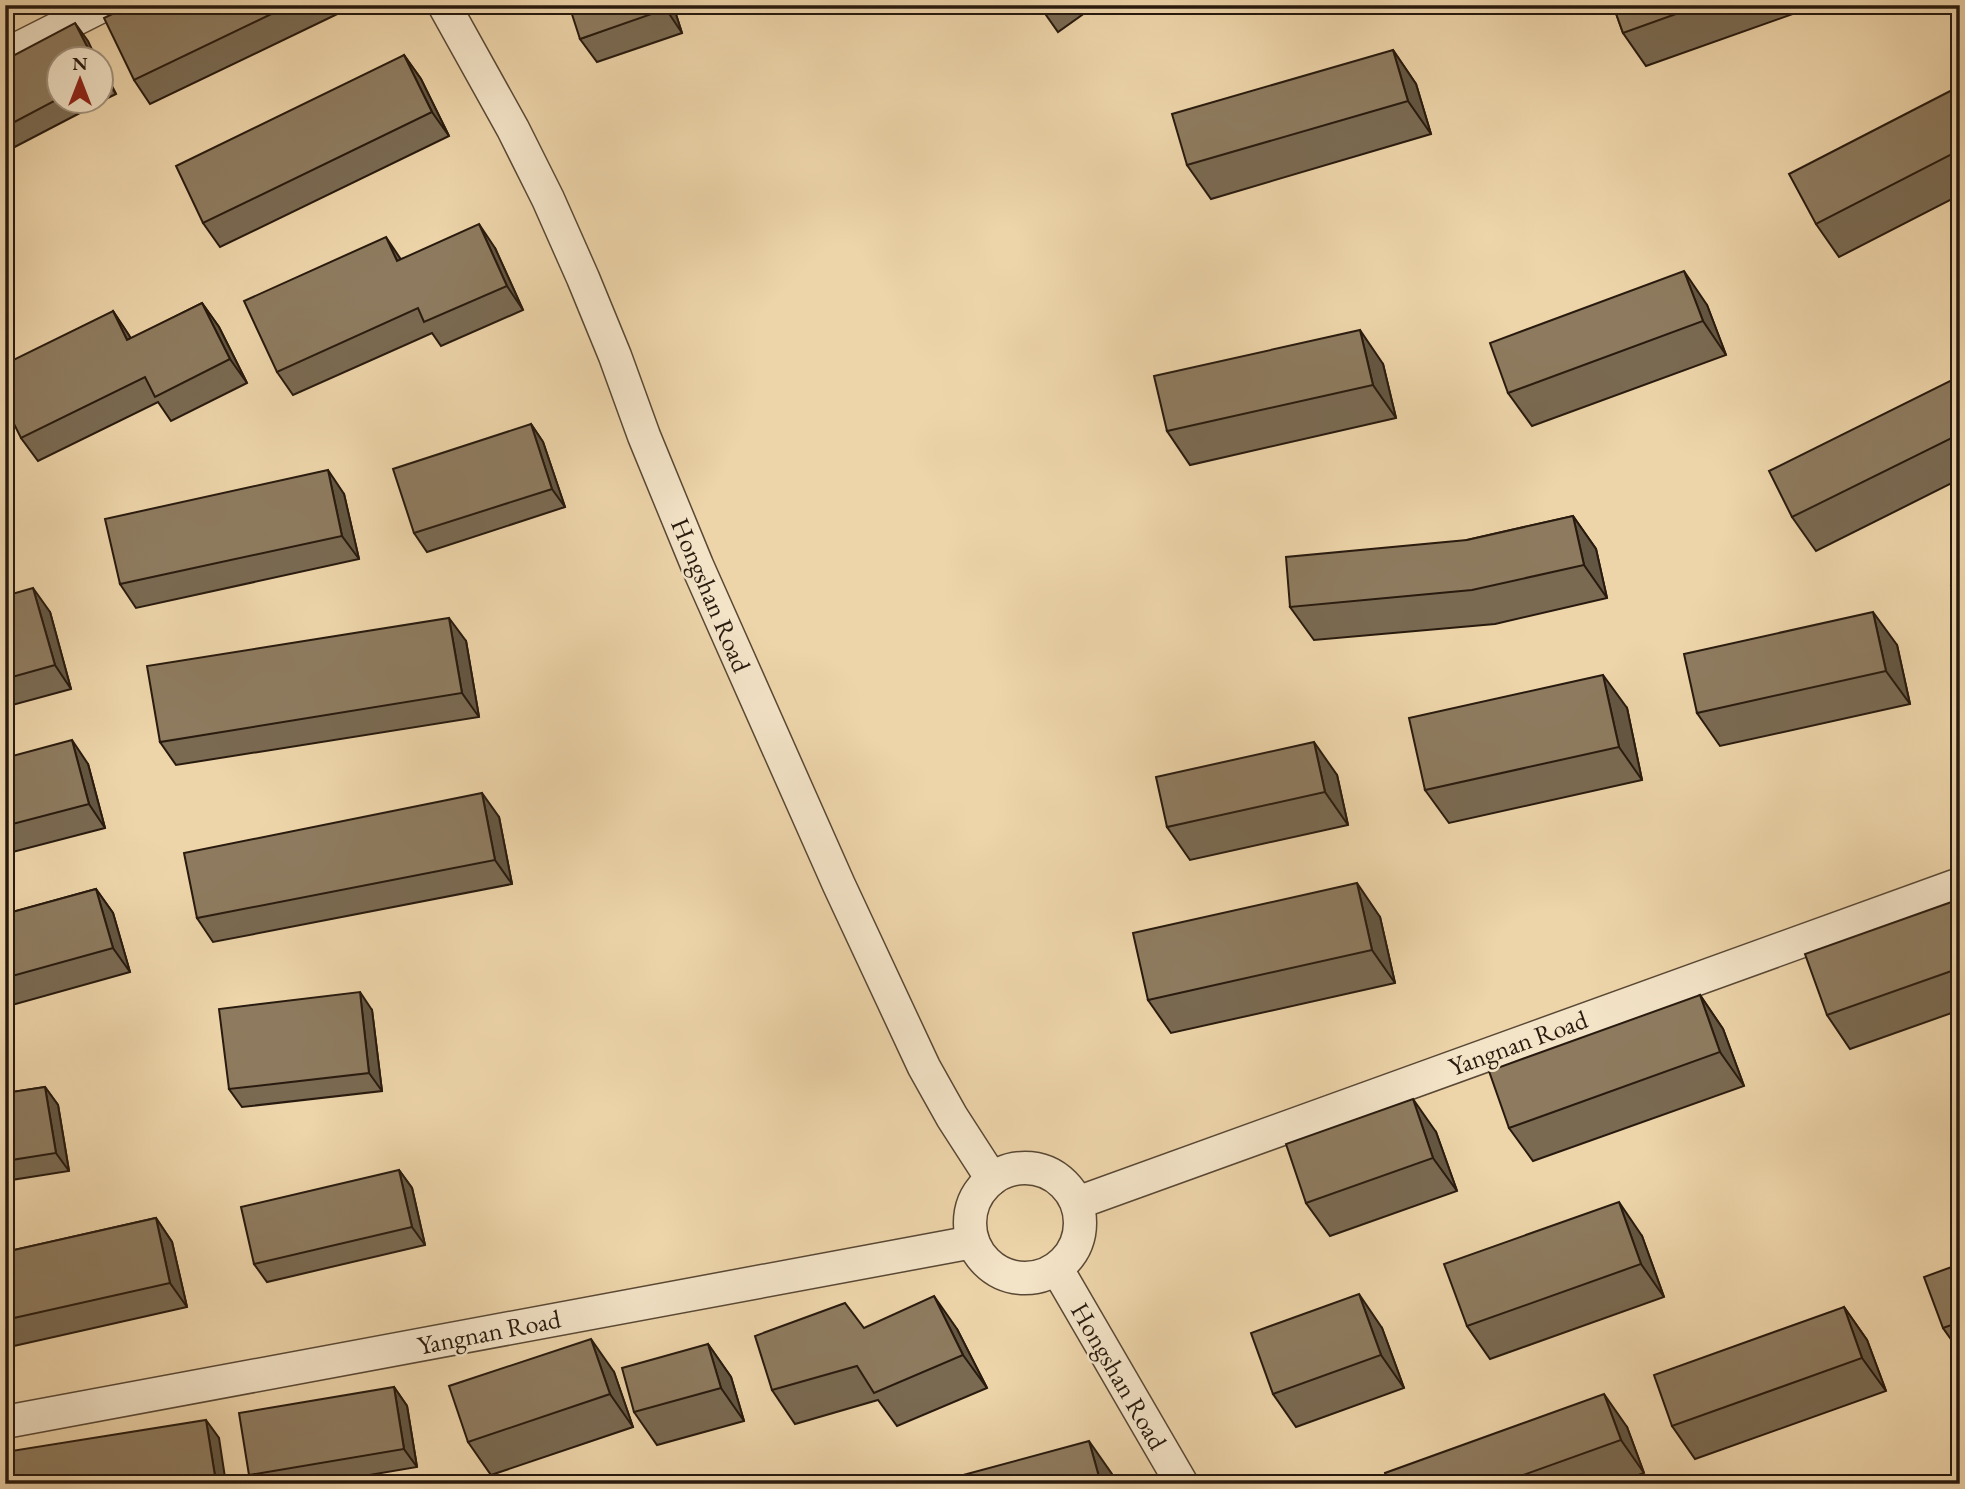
<svg xmlns="http://www.w3.org/2000/svg" width="1965" height="1489" viewBox="0 0 1965 1489" font-family="'EB Garamond',serif">
	<style>
		.lines { fill: none; stroke-linecap: round; stroke-linejoin: round }
		.minor-casing { stroke: #594835; stroke-width: 35 }
		.minor { stroke: #f3e3c7; stroke-width: 32 }
		.wall { fill: #7a6a52; stroke: #281a0e; stroke-width: 2 }
		.shaded-wall { fill: #635642; stroke: #281a0e; stroke-width: 2 }
		.building { fill: #8e7b5f; stroke: #281a0e; stroke-width: 2 }
		.labels { text-anchor: middle; dominant-baseline: central; stroke-width: 5; stroke-linejoin: round; paint-order: stroke }
		.street-label { font-size: 26px; fill: #281a0e; stroke: #f3e3c7 }
	</style>
	<rect width="100%" height="100%" fill="#edd4a9"/>
	<filter id="stains"><feTurbulence type="fractalNoise" baseFrequency=".00286" numOctaves="4"/><feColorMatrix values="0 0 0 0 .2 0 0 0 0 .09 0 0 0 0 .02 0 0 0 .5 -.17"/></filter>
	<radialGradient id="worn" r=".72"><stop offset=".6" stop-color="#630" stop-opacity="0"/><stop offset="1" stop-color="#630" stop-opacity=".3"/></radialGradient>
	<g class="lines">
		<defs>
			<g id="minor">
				<path d="M444,5L513,129L548,199L583,278L615,356L644,436L697,565L839,885L924,1067L952,1117L992,1179"/>
				<path d="M5,55L104,5"/>
				<circle cx="1025" cy="1223" r="55"/>
				<path d="M1077,1203L1960,884"/>
				<path d="M1057,1269L1182,1484"/>
				<path d="M5,1422L973,1242"/>
			</g>
		</defs>
		<use href="#minor" class="minor-casing"/>
		<use href="#minor" class="minor"/>
	</g>
	<g class="wall">
		<path d="M131,5H356L150,104L134,80Z"/>
		<path d="M673,5L682,33L597,62L580,39Z"/>
		<path d="M1039,5H1096L1058,32Z"/>
		<path d="M1613,5H1818L1646,66L1623,33Z"/>
		<path d="M88,41L60,60V102H101L5,152V60Z"/>
		<path d="M1393,50L1416,84L1431,134L1211,199L1187,165Z"/>
		<path d="M404,55L421,79L449,136L220,247L203,223Z"/>
		<path d="M102,67L116,94L102,101Z"/>
		<path d="M1960,86V195L1839,257L1816,224Z"/>
		<path d="M495,248L523,310L441,346L432,333L293,395L277,372L401,259Z"/>
		<path d="M202,303L219,327L247,383L171,421L158,402L38,461L21,438L113,311L131,339Z"/>
		<path d="M1707,305L1726,355L1532,426L1508,393Z"/>
		<path d="M1383,364L1396,418L1190,465L1167,431Z"/>
		<path d="M1960,376V479L1816,551L1792,517Z"/>
		<path d="M531,424L543,442L565,507L427,552L414,533Z"/>
		<path d="M344,494L359,559L136,608L120,584Z"/>
		<path d="M1573,516L1596,549L1607,598L1495,624L1314,640L1290,607L1467,540Z"/>
		<path d="M5,596L50,612L71,689L5,707Z"/>
		<path d="M466,641L479,717L176,765L160,742Z"/>
		<path d="M1897,645L1910,704L1720,746L1697,713Z"/>
		<path d="M1627,708L1642,780L1449,823L1425,790Z"/>
		<path d="M5,758L88,764L105,828L5,854Z"/>
		<path d="M1337,775L1348,825L1190,860L1167,827Z"/>
		<path d="M499,817L512,884L213,942L197,918Z"/>
		<path d="M96,889L113,913L130,972L5,1007V914Z"/>
		<path d="M1960,899V1010L1850,1049L1827,1015Z"/>
		<path d="M1380,917L1395,983L1171,1033L1148,1000Z"/>
		<path d="M1700,995L1723,1029L1744,1086L1533,1161L1509,1128Z"/>
		<path d="M372,1010L382,1091L242,1107L229,1089Z"/>
		<path d="M45,1087L58,1105L69,1171L5,1181V1093Z"/>
		<path d="M1436,1132L1457,1191L1330,1236L1306,1203Z"/>
		<path d="M399,1170L412,1188L425,1245L267,1282L254,1264Z"/>
		<path d="M156,1218L172,1242L187,1307L5,1348V1252Z"/>
		<path d="M1642,1236L1664,1297L1490,1359L1467,1326Z"/>
		<path d="M1960,1264V1352L1943,1328Z"/>
		<path d="M1844,1307L1867,1340L1886,1391L1695,1459L1672,1426Z"/>
		<path d="M864,1328L957,1329L987,1388L897,1426L878,1400L795,1424L772,1390Z"/>
		<path d="M1382,1328L1404,1388L1296,1427L1273,1394Z"/>
		<path d="M708,1344L731,1377L744,1421L657,1445L634,1412Z"/>
		<path d="M614,1372L633,1427L491,1475L468,1442Z"/>
		<path d="M394,1387L407,1406L417,1467L316,1484H256L249,1475Z"/>
		<path d="M1627,1427L1644,1473L1614,1484H1388Z"/>
	</g>
	<g class="shaded-wall">
		<path d="M664,5H673L682,33L666,9Z"/>
		<path d="M75,23L88,41L97,60H94Z"/>
		<path d="M1393,50L1416,84L1431,134L1408,101Z"/>
		<path d="M404,55L421,79L449,136L432,112Z"/>
		<path d="M102,67L116,94L103,75L102,73Z"/>
		<path d="M479,224L495,248L523,310L507,286Z"/>
		<path d="M386,237L402,261H397Z"/>
		<path d="M1684,271L1707,305L1726,355L1703,321Z"/>
		<path d="M202,303L219,327L247,383L230,359Z"/>
		<path d="M113,311L129,335L144,364L127,340Z"/>
		<path d="M1360,330L1383,364L1396,418L1373,385Z"/>
		<path d="M531,424L543,442L565,507L552,489Z"/>
		<path d="M328,470L344,494L359,559L342,536Z"/>
		<path d="M1573,516L1596,549L1607,598L1584,565Z"/>
		<path d="M33,588L50,612L71,689L55,665Z"/>
		<path d="M1873,612L1897,645L1910,704L1886,671Z"/>
		<path d="M449,618L466,641L479,717L462,693Z"/>
		<path d="M1603,675L1627,708L1642,780L1619,747Z"/>
		<path d="M72,740L88,764L105,828L89,804Z"/>
		<path d="M1314,742L1337,775L1348,825L1325,792Z"/>
		<path d="M482,793L499,817L512,884L495,860Z"/>
		<path d="M1357,883L1380,917L1395,983L1372,950Z"/>
		<path d="M96,889L113,913L130,972L113,948Z"/>
		<path d="M360,992L372,1010L382,1091L369,1073Z"/>
		<path d="M1700,995L1723,1029L1744,1086L1720,1052Z"/>
		<path d="M45,1087L58,1105L69,1171L56,1153Z"/>
		<path d="M1413,1099L1436,1132L1457,1191L1433,1158Z"/>
		<path d="M399,1170L412,1188L425,1245L412,1227Z"/>
		<path d="M1619,1202L1642,1236L1664,1297L1641,1264Z"/>
		<path d="M156,1218L172,1242L187,1307L170,1283Z"/>
		<path d="M1359,1294L1382,1328L1404,1388L1381,1355Z"/>
		<path d="M934,1296L957,1329L987,1388L963,1355Z"/>
		<path d="M1844,1307L1867,1340L1886,1391L1862,1358Z"/>
		<path d="M591,1339L614,1372L633,1427L610,1394Z"/>
		<path d="M708,1344L731,1377L744,1421L721,1388Z"/>
		<path d="M394,1387L407,1406L417,1467L404,1449Z"/>
		<path d="M1604,1394L1627,1427L1644,1473L1621,1440Z"/>
		<path d="M206,1420L219,1438L226,1484H217L216,1482Z"/>
		<path d="M1089,1441L1112,1474L1115,1484H1101Z"/>
	</g>
	<g class="building">
		<path d="M131,5H290L134,80L104,18Z"/>
		<path d="M569,5H664L666,9L580,39Z"/>
		<path d="M1613,5H1701L1623,33Z"/>
		<path d="M75,23L94,60H60V98L5,127V60Z"/>
		<path d="M1393,50L1408,101L1187,165L1172,114Z"/>
		<path d="M404,55L432,112L203,223L176,166Z"/>
		<path d="M1960,86V150L1816,224L1789,174Z"/>
		<path d="M479,224L507,286L424,322L418,308L277,372L244,301L386,237L397,261Z"/>
		<path d="M1684,271L1703,321L1508,393L1490,343Z"/>
		<path d="M202,303L230,359L155,397L145,377L21,438L5,406V364L113,311L127,340Z"/>
		<path d="M1360,330L1373,385L1167,431L1154,376Z"/>
		<path d="M1960,376V434L1792,517L1769,471Z"/>
		<path d="M531,424L552,489L414,533L393,469Z"/>
		<path d="M328,470L342,536L120,584L105,519Z"/>
		<path d="M1573,516L1584,565L1472,590L1290,607L1286,557L1467,540Z"/>
		<path d="M1960,585V624L1951,586Z"/>
		<path d="M33,588L55,665L5,679V596Z"/>
		<path d="M1873,612L1886,671L1697,713L1684,654Z"/>
		<path d="M449,618L462,693L160,742L147,666Z"/>
		<path d="M1603,675L1619,747L1425,790L1409,718Z"/>
		<path d="M72,740L89,804L5,826V758Z"/>
		<path d="M1314,742L1325,792L1167,827L1156,777Z"/>
		<path d="M482,793L495,860L197,918L184,853Z"/>
		<path d="M1357,883L1372,950L1148,1000L1133,933Z"/>
		<path d="M96,889L113,948L5,978V914Z"/>
		<path d="M1960,899V968L1827,1015L1805,954Z"/>
		<path d="M360,992L369,1073L229,1089L219,1009Z"/>
		<path d="M1700,995L1720,1052L1509,1128L1489,1071Z"/>
		<path d="M45,1087L56,1153L5,1161V1093Z"/>
		<path d="M1413,1099L1433,1158L1306,1203L1286,1144Z"/>
		<path d="M399,1170L412,1227L254,1264L241,1207Z"/>
		<path d="M1619,1202L1641,1264L1467,1326L1444,1264Z"/>
		<path d="M156,1218L170,1283L5,1320V1252Z"/>
		<path d="M1960,1264V1322L1943,1328L1924,1277Z"/>
		<path d="M1359,1294L1381,1355L1273,1394L1251,1333Z"/>
		<path d="M934,1296L963,1355L874,1393L857,1366L772,1390L755,1336L845,1303L864,1328Z"/>
		<path d="M1844,1307L1862,1358L1672,1426L1654,1375Z"/>
		<path d="M591,1339L610,1394L468,1442L449,1386Z"/>
		<path d="M708,1344L721,1388L634,1412L622,1368Z"/>
		<path d="M394,1387L404,1449L249,1475L239,1413Z"/>
		<path d="M1604,1394L1621,1440L1498,1484H1388L1385,1473Z"/>
		<path d="M206,1420L216,1482L207,1484H5V1452Z"/>
		<path d="M1089,1441L1101,1484H942L941,1481Z"/>
	</g>
	<g class="labels">
		<g class="street-label">
			<text transform="translate(711 595) rotate(67)">Hongshan Road</text>
			<text transform="translate(1518 1043) rotate(-20)">Yangnan Road</text>
			<text transform="translate(489 1332) rotate(-11)">Yangnan Road</text>
			<text transform="translate(1119 1376) rotate(60)">Hongshan Road</text>
		</g>
	</g>
	<rect width="1965" height="1489" fill="none" stroke="#edd4a9" stroke-width="28"/>
	<rect x="7" y="7" width="1951" height="1475" fill="none" stroke="#281a0e" stroke-width="3.5"/>
	<rect x="14" y="14" width="1937" height="1461" fill="none" stroke="#281a0e" stroke-width="2"/>
	<g transform="translate(80 80)"><circle r="33" fill="#f3e3c7" stroke="#a2937d" stroke-width="2"/>
	<path d="M0-5L12 26L0 18L-12 26Z" fill="#8f2418"/>
	<text y="-10" font-size="19" font-weight="bold" text-anchor="middle" fill="#281a0e">N</text>
	</g>
	<rect width="100%" height="100%" filter="url(#stains)"/>
	<rect width="100%" height="100%" fill="url(#worn)"/>
</svg>
